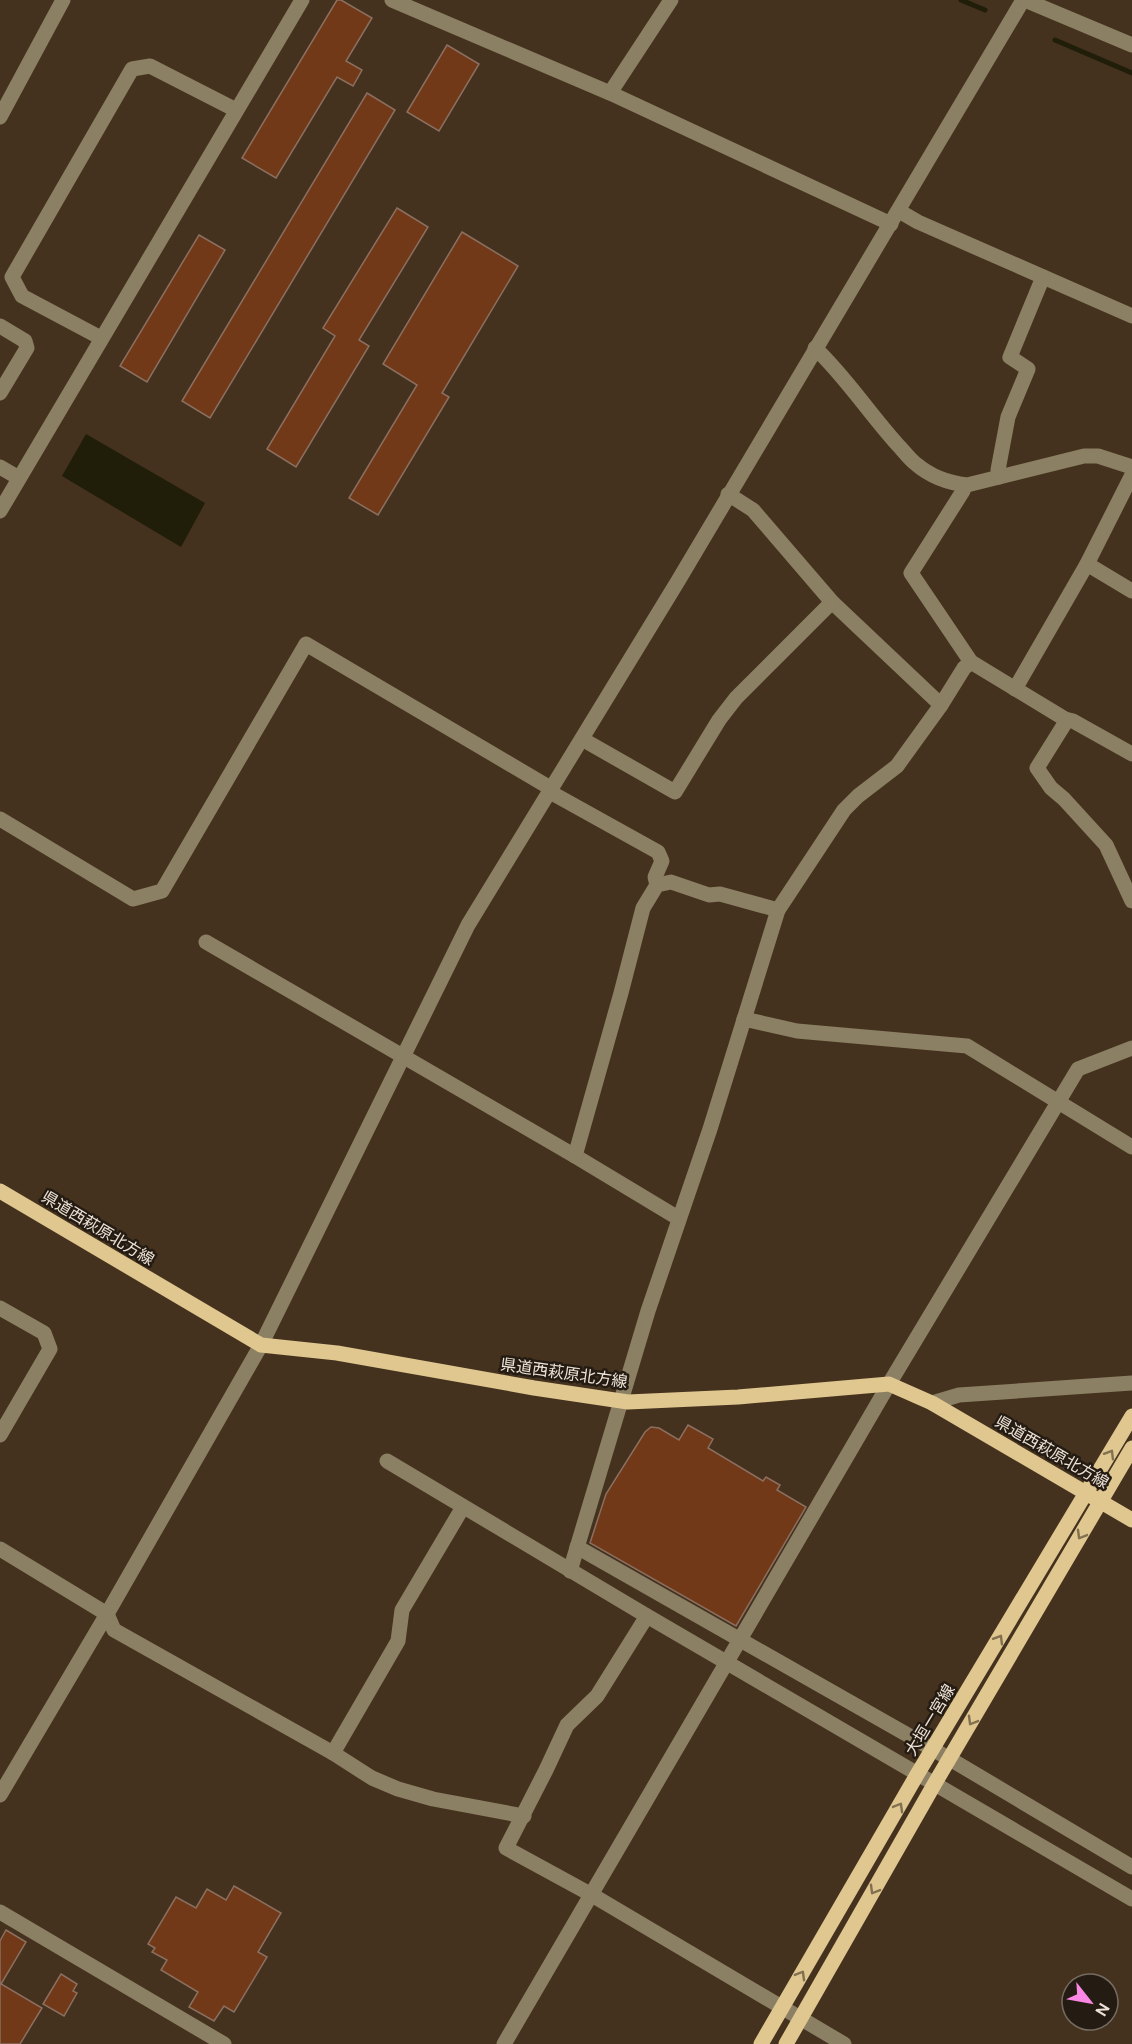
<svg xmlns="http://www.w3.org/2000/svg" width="1132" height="2044" viewBox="0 0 1132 2044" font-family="'DM Sans','Noto Sans JP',sans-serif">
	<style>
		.water { fill: #201e08 }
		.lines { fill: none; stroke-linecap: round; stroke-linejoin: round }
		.stream { stroke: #201e08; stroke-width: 5 }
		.building { fill: #713917; stroke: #8b6f61; stroke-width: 1.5 }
		.minor { stroke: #8b7f64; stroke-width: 15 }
		.major { stroke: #e0c68f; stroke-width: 15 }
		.oneway { stroke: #827151 }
		.labels { text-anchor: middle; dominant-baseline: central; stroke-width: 5; stroke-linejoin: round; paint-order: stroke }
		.street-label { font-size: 16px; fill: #eee2d6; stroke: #241c13 }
	</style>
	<rect width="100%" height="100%" fill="#44321e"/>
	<path class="water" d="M86,434L205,503L181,547L62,476Z"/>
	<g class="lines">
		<g class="stream">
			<path d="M961,0L985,10"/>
			<path d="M1055,40L1132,73"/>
		</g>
	</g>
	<g class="building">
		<path d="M337,0H341L372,18L346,61L362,70L353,86L337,77L276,178L242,158Z"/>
		<path d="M447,45L479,64L439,131L407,112Z"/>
		<path d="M367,93L395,110L210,418L182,401Z"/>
		<path d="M397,208L428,227L359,340L369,346L296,467L267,449L335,336L323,328Z"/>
		<path d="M462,232L518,266L442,393L449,397L378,515L349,498L417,385L383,364Z"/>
		<path d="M199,235L225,250L147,382L120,366Z"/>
		<path d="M688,1425L713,1439L708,1448L763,1481L766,1477L780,1485L777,1490L806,1507L736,1626L590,1543L606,1494L645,1432L651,1427L659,1428L679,1440Z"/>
		<path d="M234,1886L281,1913L258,1952L267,1957L234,2012L224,2006L214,2021L189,2007L198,1992L161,1970L167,1960L152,1952L155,1948L148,1944L176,1897L196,1908L207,1889L226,1900Z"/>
		<path d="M6,1930L26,1942L1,1984L42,2008L20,2044H0V1941Z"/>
		<path d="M61,1974L77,1984L73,1991L77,1993L64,2016L43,2004Z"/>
	</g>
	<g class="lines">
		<g class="minor">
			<path d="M392,0L610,93L891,224"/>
			<path d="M1025,0L1132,45"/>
			<path d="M610,93L671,0"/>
			<path d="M0,117L63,0"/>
			<path d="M899,211L918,222L1132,316"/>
			<path d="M0,326L25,341L27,348L0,393"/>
			<path d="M101,338L22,296L12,277L132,69L150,66L236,110"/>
			<path d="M815,348C845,376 869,413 897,444C903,450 909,459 916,464C930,476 949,483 967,485L1084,456H1098L1132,467"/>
			<path d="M0,467L19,478"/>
			<path d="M999,477L998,470L1008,417L1028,369L1010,357L1043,277"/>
			<path d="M963,485V491L911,573L971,662L1065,719L1073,721L1132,754"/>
			<path d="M728,494L753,510L832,602L941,705"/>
			<path d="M0,511L302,0"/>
			<path d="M1087,564L1132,591"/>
			<path d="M1015,689L1087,564L1132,475"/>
			<path d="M1067,720L1037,768L1051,788L1064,799L1106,845L1132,901"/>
			<path d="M582,739L675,792L719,720L736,698L832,602"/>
			<path d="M550,792L658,852L662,861L655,877L657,885"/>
			<path d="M0,819L133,899L162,891L306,644L552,789"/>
			<path d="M206,942L575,1156L678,1218"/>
			<path d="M744,1019L797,1031L967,1046L1132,1147"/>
			<path d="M575,1156L621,993L643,908L657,885L671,882L709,895L720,894L778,910"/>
			<path d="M0,1308L44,1333L50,1349L0,1435"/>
			<path d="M932,1403L959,1395L1132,1383"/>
			<path d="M387,1461L647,1616L1132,1899"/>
			<path d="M577,1547L950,1759L1132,1867"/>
			<path d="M0,1549L107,1614L114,1630L333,1753L372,1778L398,1789L433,1799L524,1816"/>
			<path d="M570,1571L648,1311L710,1129L778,910L844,810L858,796L897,766L941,705L964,668L971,662"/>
			<path d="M647,1616L597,1696L567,1725L546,1770L506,1848L592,1895L844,2044"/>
			<path d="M333,1753L398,1641L402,1610L463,1507"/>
			<path d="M0,1795L107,1614L261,1345L468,925L678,581L1023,0"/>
			<path d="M0,1912L224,2044"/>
			<path d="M504,2044L889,1384L1078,1069L1132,1048"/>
		</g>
		<g class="major">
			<path d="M0,1191L261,1345L337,1353L534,1388L628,1402L738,1397L889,1384L932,1403L1132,1520"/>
			<path d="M761,2044L918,1773L1132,1416"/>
			<path d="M786,2044L935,1783L1132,1448"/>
		</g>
	</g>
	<defs><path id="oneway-chevron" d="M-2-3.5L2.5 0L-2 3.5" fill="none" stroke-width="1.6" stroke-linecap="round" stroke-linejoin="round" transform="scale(1.5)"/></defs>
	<g class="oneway">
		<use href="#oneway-chevron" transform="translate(1110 1454) rotate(-59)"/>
		<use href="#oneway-chevron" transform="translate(1081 1535) rotate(120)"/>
		<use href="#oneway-chevron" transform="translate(999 1639) rotate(-59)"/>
		<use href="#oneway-chevron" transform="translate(972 1721) rotate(120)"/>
		<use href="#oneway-chevron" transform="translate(899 1807) rotate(-60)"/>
		<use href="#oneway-chevron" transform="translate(874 1890) rotate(120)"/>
		<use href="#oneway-chevron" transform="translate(801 1975) rotate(-60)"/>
	</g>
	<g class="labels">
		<g class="street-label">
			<text transform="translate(98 1228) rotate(31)">県道西萩原北方線</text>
			<text transform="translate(564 1373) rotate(8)">県道西萩原北方線</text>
			<text transform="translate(1052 1452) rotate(30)">県道西萩原北方線</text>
			<text transform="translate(930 1720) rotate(-59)">大垣一宮線</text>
		</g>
	</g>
	<g transform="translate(1090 2002) rotate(121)"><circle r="28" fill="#241c13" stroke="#756b61" stroke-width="1.5"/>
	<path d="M0-4.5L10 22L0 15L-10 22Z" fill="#fb87e5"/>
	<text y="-9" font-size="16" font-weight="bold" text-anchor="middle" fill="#eee2d6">N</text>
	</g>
</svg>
